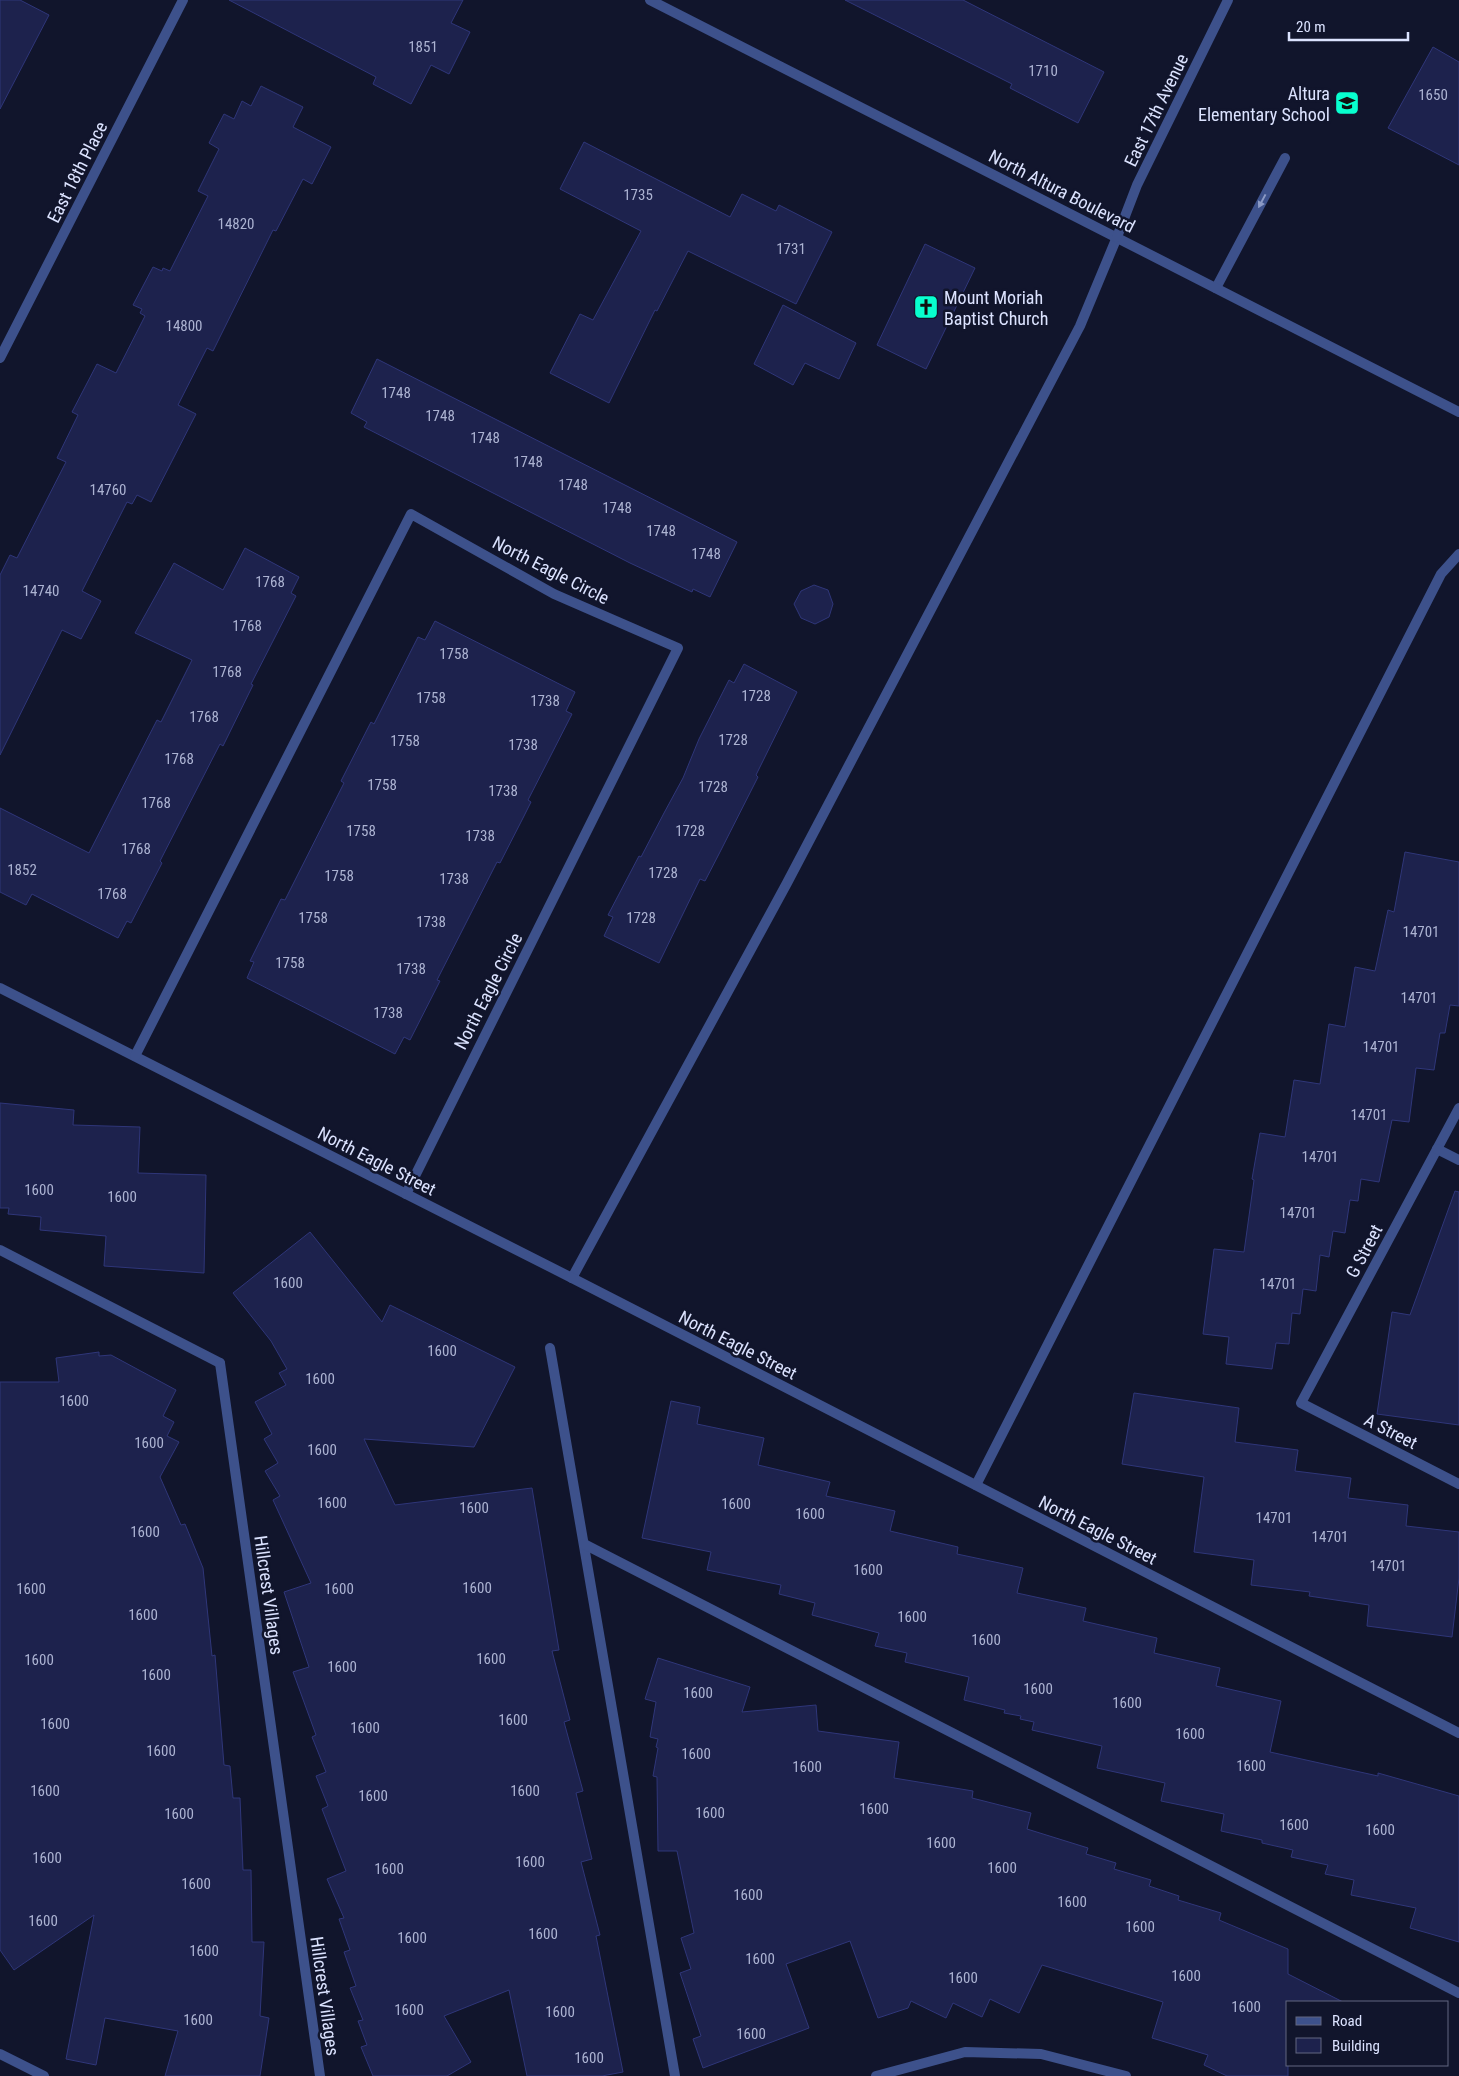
<svg xmlns="http://www.w3.org/2000/svg" width="1459" height="2076" viewBox="0 0 1459 2076" font-family="'Roboto Condensed',sans-serif">
	<style>
		.building { fill: #1d224d; stroke: #2f3679 }
		.lines { fill: none; stroke-linecap: round; stroke-linejoin: round }
		.service { stroke: #3d518b; stroke-width: 10 }
		.minor { stroke: #3d518b; stroke-width: 10 }
		.oneway { fill: #8c9ac5 }
		.labels { text-anchor: middle; dominant-baseline: central; stroke-width: 5; stroke-linejoin: round; paint-order: stroke }
		.number-label { font-size: 15px; fill: #acb3d2 }
		.poi-label { font-size: 18px; fill: #dce3ff; stroke: #11152c; text-anchor: end }
		.street-label { font-size: 18px; fill: #dce3ff; stroke: #11152c }
	</style>
	<rect width="100%" height="100%" fill="#11152c"/>
	<g class="building">
		<path d="M0,0H20L49,15L0,109Z"/>
		<path d="M229,0H463L451,23L470,32L449,74L431,65L411,104L373,84L376,77Z"/>
		<path d="M845,0H963L1104,72L1078,123L1010,88L1012,84Z"/>
		<path d="M1433,47L1459,62V165L1388,128Z"/>
		<path d="M261,86L303,107L293,127L331,147L312,184L303,179L276,231L273,230L213,351L207,348L178,405L196,414L151,502L137,495L132,504L127,502L82,591L101,601L81,639L62,630L0,755V575L10,555L17,558L66,462L57,458L78,415L72,412L97,364L116,373L145,316L140,313L142,309L133,305L153,267L162,271L163,268L170,271L208,196L198,191L219,149L209,143L224,114L234,119L242,101L251,106Z"/>
		<path d="M584,142L730,217L742,194L776,211L779,205L832,232L796,304L688,251L657,311L655,310L609,403L550,373L580,314L593,320L641,231L560,189Z"/>
		<path d="M925,244L975,268L926,369L877,345Z"/>
		<path d="M783,305L856,343L839,379L805,363L793,385L754,364Z"/>
		<path d="M377,359L737,542L710,597L693,589L692,592L630,563L364,427L367,422L351,413Z"/>
		<path d="M245,548L299,577L291,593L296,596L251,684L253,685L223,746L220,744L160,861L162,863L131,923L127,921L118,938L32,894L26,905L0,892V808L89,853L157,720L161,722L192,660L135,633L174,563L223,590Z"/>
		<path d="M814,585L828,590L833,604L829,617L815,624L801,618L794,604L801,591Z"/>
		<path d="M435,621L575,692L566,711L572,714L528,800L531,802L523,818L500,863L497,862L437,980L440,981L410,1040L404,1037L395,1054L247,978L254,962L250,961L281,899L285,900L344,783L341,781L371,722L374,724L418,637L425,640Z"/>
		<path d="M744,664L797,692L756,775L758,777L720,852L705,881L700,879L659,963L604,936L613,917L608,915L639,856L641,857L664,813L683,778L699,739L729,680L734,683Z"/>
		<path d="M1405,852L1459,862V1006L1450,1005L1445,1033H1440L1434,1070L1416,1068L1409,1122L1392,1120L1379,1182L1361,1179L1358,1201L1350,1200L1345,1233L1333,1231L1329,1257L1320,1255L1316,1291L1303,1289L1300,1314L1292,1313L1289,1344L1276,1343L1272,1369L1226,1364L1229,1337L1203,1334L1214,1249L1244,1252L1254,1180L1252,1179L1260,1133L1285,1137L1294,1080L1320,1084L1329,1024L1345,1027L1355,967L1375,971L1388,910L1394,912Z"/>
		<path d="M0,1103L74,1110L73,1125L140,1127L138,1173L206,1175L204,1273L104,1266L106,1236L40,1230L41,1217L8,1214L9,1208H0Z"/>
		<path d="M1455,1191L1459,1192V1425L1377,1414L1392,1312L1410,1315Z"/>
		<path d="M310,1232L382,1322L390,1305L515,1367L474,1447L364,1439L395,1505L532,1488L559,1650L552,1651L570,1720L564,1722L583,1791L576,1793L592,1859L581,1862L600,1935L596,1936L623,2072L602,2076H527L509,1990L444,2016L471,2062L447,2076H373L361,2047L367,2045L358,2021L363,2020L350,1988L356,1986L344,1952L350,1950L339,1919L344,1918L327,1879L346,1871L322,1809L328,1806L316,1776L326,1772L312,1737L316,1735L293,1672L309,1667L284,1592L311,1583L273,1500L280,1496L265,1471L278,1463L264,1439L272,1434L255,1402L286,1385L279,1373L287,1369L271,1341L233,1293Z"/>
		<path d="M99,1352V1356L111,1355L176,1390L163,1416L174,1422L167,1436L179,1442L160,1477L181,1525L185,1524L203,1568L212,1656L215,1655L224,1765L230,1766L233,1798H240L243,1870H251L252,1942H264L260,2016L269,2018L260,2076H165L178,2031L105,2018L96,2065L66,2059L94,1915L14,1970L0,1950V1382H59L56,1358Z"/>
		<path d="M1134,1393L1239,1408L1235,1442L1298,1450L1295,1471L1351,1478L1348,1498L1408,1505L1406,1526L1459,1532V1578L1452,1637L1367,1626L1369,1605L1309,1596L1310,1592L1251,1585L1254,1560L1194,1552L1204,1477L1122,1464Z"/>
		<path d="M671,1401L700,1407L697,1424L764,1438L758,1465L830,1482L826,1496L895,1511L890,1531L958,1547L957,1554L1023,1568L1017,1593L1086,1608L1083,1621L1157,1638L1154,1653L1220,1668L1216,1686L1281,1701L1270,1752L1378,1776V1773L1459,1796V1942L1410,1928L1416,1908L1351,1895L1354,1880L1325,1874L1328,1865L1291,1857L1293,1850L1262,1843V1840L1221,1831L1224,1814L1161,1801L1165,1783L1097,1768L1102,1746L1032,1730L1034,1722L1020,1719L1021,1716L1004,1713L1005,1710L964,1700L969,1677L905,1662L907,1653L875,1646L879,1633L812,1615L815,1603L779,1594L781,1585L707,1570L711,1552L642,1538Z"/>
		<path d="M658,1658L750,1687L742,1712L816,1705L818,1731L899,1742L894,1778L973,1791L972,1798L1031,1813L1027,1829L1088,1848L1086,1854L1116,1863L1114,1869L1151,1880L1149,1886L1179,1896L1178,1900L1221,1913L1219,1920L1288,1949V1974L1343,2002H1288V2076H1227L1204,2065L1208,2055L1152,2038L1163,2002L1042,1965L1019,2013L990,1999L982,2017L953,2003L946,2018L911,2001L908,2008L878,2018L850,1941L786,1964L809,2028L703,2068L693,2039L701,2036L680,1973L691,1969L681,1938L694,1933L677,1851H658L657,1777L653,1776L658,1748L656,1747L658,1739L650,1737L656,1702L645,1699Z"/>
	</g>
	<g class="lines">
		<g class="service">
			<path d="M1216,288L1285,158"/>
			<path d="M1459,1108L1301,1403L1459,1484"/>
			<path d="M1437,1149L1459,1160"/>
			<path d="M572,1278L787,883L1080,326L1117,237"/>
			<path d="M220,1363L320,2076"/>
			<path d="M976,1485L1441,574L1459,554"/>
		</g>
		<g class="minor">
			<path d="M650,0L1459,412"/>
			<path d="M1117,237L1137,185L1228,0"/>
			<path d="M0,358L183,0"/>
			<path d="M0,988L572,1278L1459,1733"/>
			<path d="M135,1056L411,514L554,594L678,648L406,1194"/>
			<path d="M0,1250L220,1363"/>
			<path d="M550,1348L675,2076"/>
			<path d="M584,1544L1459,1993"/>
			<path d="M0,2054L44,2076"/>
			<path d="M876,2076L965,2052L1041,2054L1126,2076"/>
		</g>
	</g>
	<defs><path id="oneway-solid" d="M-6-.8H1V-3.2L6.5 0L1 3.2V.8H-6Z" transform="scale(1.25)"/></defs>
	<use class="oneway" href="#oneway-solid" transform="translate(1262 201) rotate(118)"/>
	<defs>
		<symbol id="school-square" viewBox="-11 -11 22 22"><rect x="-9" y="-9" width="18" height="18" rx="4" fill="#08ffcf" stroke="#11152c"/><path d="M0-5L7-2L0 1L-7-2ZM-4 1L0 2.5L4 1V4Q0 6-4 4Z" fill="#111"/></symbol>
		<symbol id="church-square" viewBox="-11 -11 22 22"><rect x="-9" y="-9" width="18" height="18" rx="4" fill="#08ffcf" stroke="#11152c"/><path d="M-1.2-6h2.4v3.5h3.3v2.4h-3.3V6h-2.4V-.1h-3.3v-2.4h3.3Z" fill="#111"/></symbol>
	</defs>
	<g fill-rule="evenodd">
		<use href="#school-square" x="1333" y="89" width="28" height="28"/>
		<use href="#church-square" x="912" y="293" width="28" height="28"/>
	</g>
	<g class="labels">
		<g class="number-label">
			<text x="423" y="47">1851</text>
			<text x="1043" y="71">1710</text>
			<text x="1433" y="95">1650</text>
			<text x="638" y="195">1735</text>
			<text x="236" y="224">14820</text>
			<text x="791" y="249">1731</text>
			<text x="184" y="326">14800</text>
			<text x="396" y="393">1748</text>
			<text x="440" y="416">1748</text>
			<text x="485" y="438">1748</text>
			<text x="528" y="462">1748</text>
			<text x="573" y="485">1748</text>
			<text x="108" y="490">14760</text>
			<text x="617" y="508">1748</text>
			<text x="661" y="531">1748</text>
			<text x="706" y="554">1748</text>
			<text x="270" y="582">1768</text>
			<text x="41" y="591">14740</text>
			<text x="247" y="626">1768</text>
			<text x="454" y="654">1758</text>
			<text x="227" y="672">1768</text>
			<text x="756" y="696">1728</text>
			<text x="431" y="698">1758</text>
			<text x="545" y="701">1738</text>
			<text x="204" y="717">1768</text>
			<text x="733" y="740">1728</text>
			<text x="405" y="741">1758</text>
			<text x="523" y="745">1738</text>
			<text x="179" y="759">1768</text>
			<text x="382" y="785">1758</text>
			<text x="713" y="787">1728</text>
			<text x="503" y="791">1738</text>
			<text x="156" y="803">1768</text>
			<text x="361" y="831">1758</text>
			<text x="690" y="831">1728</text>
			<text x="480" y="836">1738</text>
			<text x="136" y="849">1768</text>
			<text x="22" y="870">1852</text>
			<text x="663" y="873">1728</text>
			<text x="339" y="876">1758</text>
			<text x="454" y="879">1738</text>
			<text x="112" y="894">1768</text>
			<text x="313" y="918">1758</text>
			<text x="641" y="918">1728</text>
			<text x="431" y="922">1738</text>
			<text x="1421" y="932">14701</text>
			<text x="290" y="963">1758</text>
			<text x="411" y="969">1738</text>
			<text x="1419" y="998">14701</text>
			<text x="388" y="1013">1738</text>
			<text x="1381" y="1047">14701</text>
			<text x="1369" y="1115">14701</text>
			<text x="1320" y="1157">14701</text>
			<text x="39" y="1190">1600</text>
			<text x="122" y="1197">1600</text>
			<text x="1298" y="1213">14701</text>
			<text x="288" y="1283">1600</text>
			<text x="1278" y="1284">14701</text>
			<text x="442" y="1351">1600</text>
			<text x="320" y="1379">1600</text>
			<text x="74" y="1401">1600</text>
			<text x="149" y="1443">1600</text>
			<text x="322" y="1450">1600</text>
			<text x="332" y="1503">1600</text>
			<text x="736" y="1504">1600</text>
			<text x="474" y="1508">1600</text>
			<text x="810" y="1514">1600</text>
			<text x="1274" y="1518">14701</text>
			<text x="145" y="1532">1600</text>
			<text x="1330" y="1537">14701</text>
			<text x="1388" y="1566">14701</text>
			<text x="868" y="1570">1600</text>
			<text x="477" y="1588">1600</text>
			<text x="31" y="1589">1600</text>
			<text x="339" y="1589">1600</text>
			<text x="143" y="1615">1600</text>
			<text x="912" y="1617">1600</text>
			<text x="986" y="1640">1600</text>
			<text x="491" y="1659">1600</text>
			<text x="39" y="1660">1600</text>
			<text x="342" y="1667">1600</text>
			<text x="156" y="1675">1600</text>
			<text x="1038" y="1689">1600</text>
			<text x="698" y="1693">1600</text>
			<text x="1127" y="1703">1600</text>
			<text x="513" y="1720">1600</text>
			<text x="55" y="1724">1600</text>
			<text x="365" y="1728">1600</text>
			<text x="1190" y="1734">1600</text>
			<text x="161" y="1751">1600</text>
			<text x="696" y="1754">1600</text>
			<text x="1251" y="1766">1600</text>
			<text x="807" y="1767">1600</text>
			<text x="45" y="1791">1600</text>
			<text x="525" y="1791">1600</text>
			<text x="373" y="1796">1600</text>
			<text x="874" y="1809">1600</text>
			<text x="710" y="1813">1600</text>
			<text x="179" y="1814">1600</text>
			<text x="1294" y="1825">1600</text>
			<text x="1380" y="1830">1600</text>
			<text x="941" y="1843">1600</text>
			<text x="47" y="1858">1600</text>
			<text x="530" y="1862">1600</text>
			<text x="1002" y="1868">1600</text>
			<text x="389" y="1869">1600</text>
			<text x="196" y="1884">1600</text>
			<text x="748" y="1895">1600</text>
			<text x="1072" y="1902">1600</text>
			<text x="43" y="1921">1600</text>
			<text x="1140" y="1927">1600</text>
			<text x="543" y="1934">1600</text>
			<text x="412" y="1938">1600</text>
			<text x="204" y="1951">1600</text>
			<text x="760" y="1959">1600</text>
			<text x="1186" y="1976">1600</text>
			<text x="963" y="1978">1600</text>
			<text x="1246" y="2007">1600</text>
			<text x="409" y="2010">1600</text>
			<text x="560" y="2012">1600</text>
			<text x="198" y="2020">1600</text>
			<text x="751" y="2034">1600</text>
			<text x="589" y="2058">1600</text>
		</g>
		<g class="poi-label">
			<text x="1330" y="93">Altura<tspan x="1330" dy="21">Elementary School</tspan></text>
			<text x="944" y="297" text-anchor="start">Mount Moriah<tspan x="944" dy="21">Baptist Church</tspan></text>
		</g>
		<g class="street-label">
			<text transform="translate(1156 110) rotate(-64)">East 17th Avenue</text>
			<text transform="translate(77 172) rotate(-63)">East 18th Place</text>
			<text transform="translate(1062 191) rotate(27)">North Altura Boulevard</text>
			<text transform="translate(551 570) rotate(27)">North Eagle Circle</text>
			<text transform="translate(488 991) rotate(-63)">North Eagle Circle</text>
			<text transform="translate(377 1161) rotate(27)">North Eagle Street</text>
			<text transform="translate(1364 1251) rotate(-62)">G Street</text>
			<text transform="translate(738 1345) rotate(27)">North Eagle Street</text>
			<text transform="translate(1391 1431) rotate(27)">A Street</text>
			<text transform="translate(1098 1530) rotate(27)">North Eagle Street</text>
			<text transform="translate(269 1595) rotate(82)">Hillcrest Villages</text>
			<text transform="translate(325 1996) rotate(82)">Hillcrest Villages</text>
		</g>
	</g>
	<rect x="1286" y="2001" width="162" height="65" fill="#11152c" stroke="#626780"/>
	<rect x="1296" y="2017" width="25" height="8" fill="#3d518b" stroke="#626780"/>
	<text x="1332" y="2026" font-size="15" fill="#dce3ff">Road</text>
	<rect x="1296" y="2038" width="25" height="15" fill="#1d224d" stroke="#626780"/>
	<text x="1332" y="2051" font-size="15" fill="#dce3ff">Building</text>
	<path d="M1289 32v8h119v-8" fill="none" stroke="#dce3ff" stroke-width="2.5"/>
	<text x="1296" y="32" font-size="15" fill="#dce3ff" stroke="#11152c" stroke-width="4" paint-order="stroke">20 m</text>
</svg>
